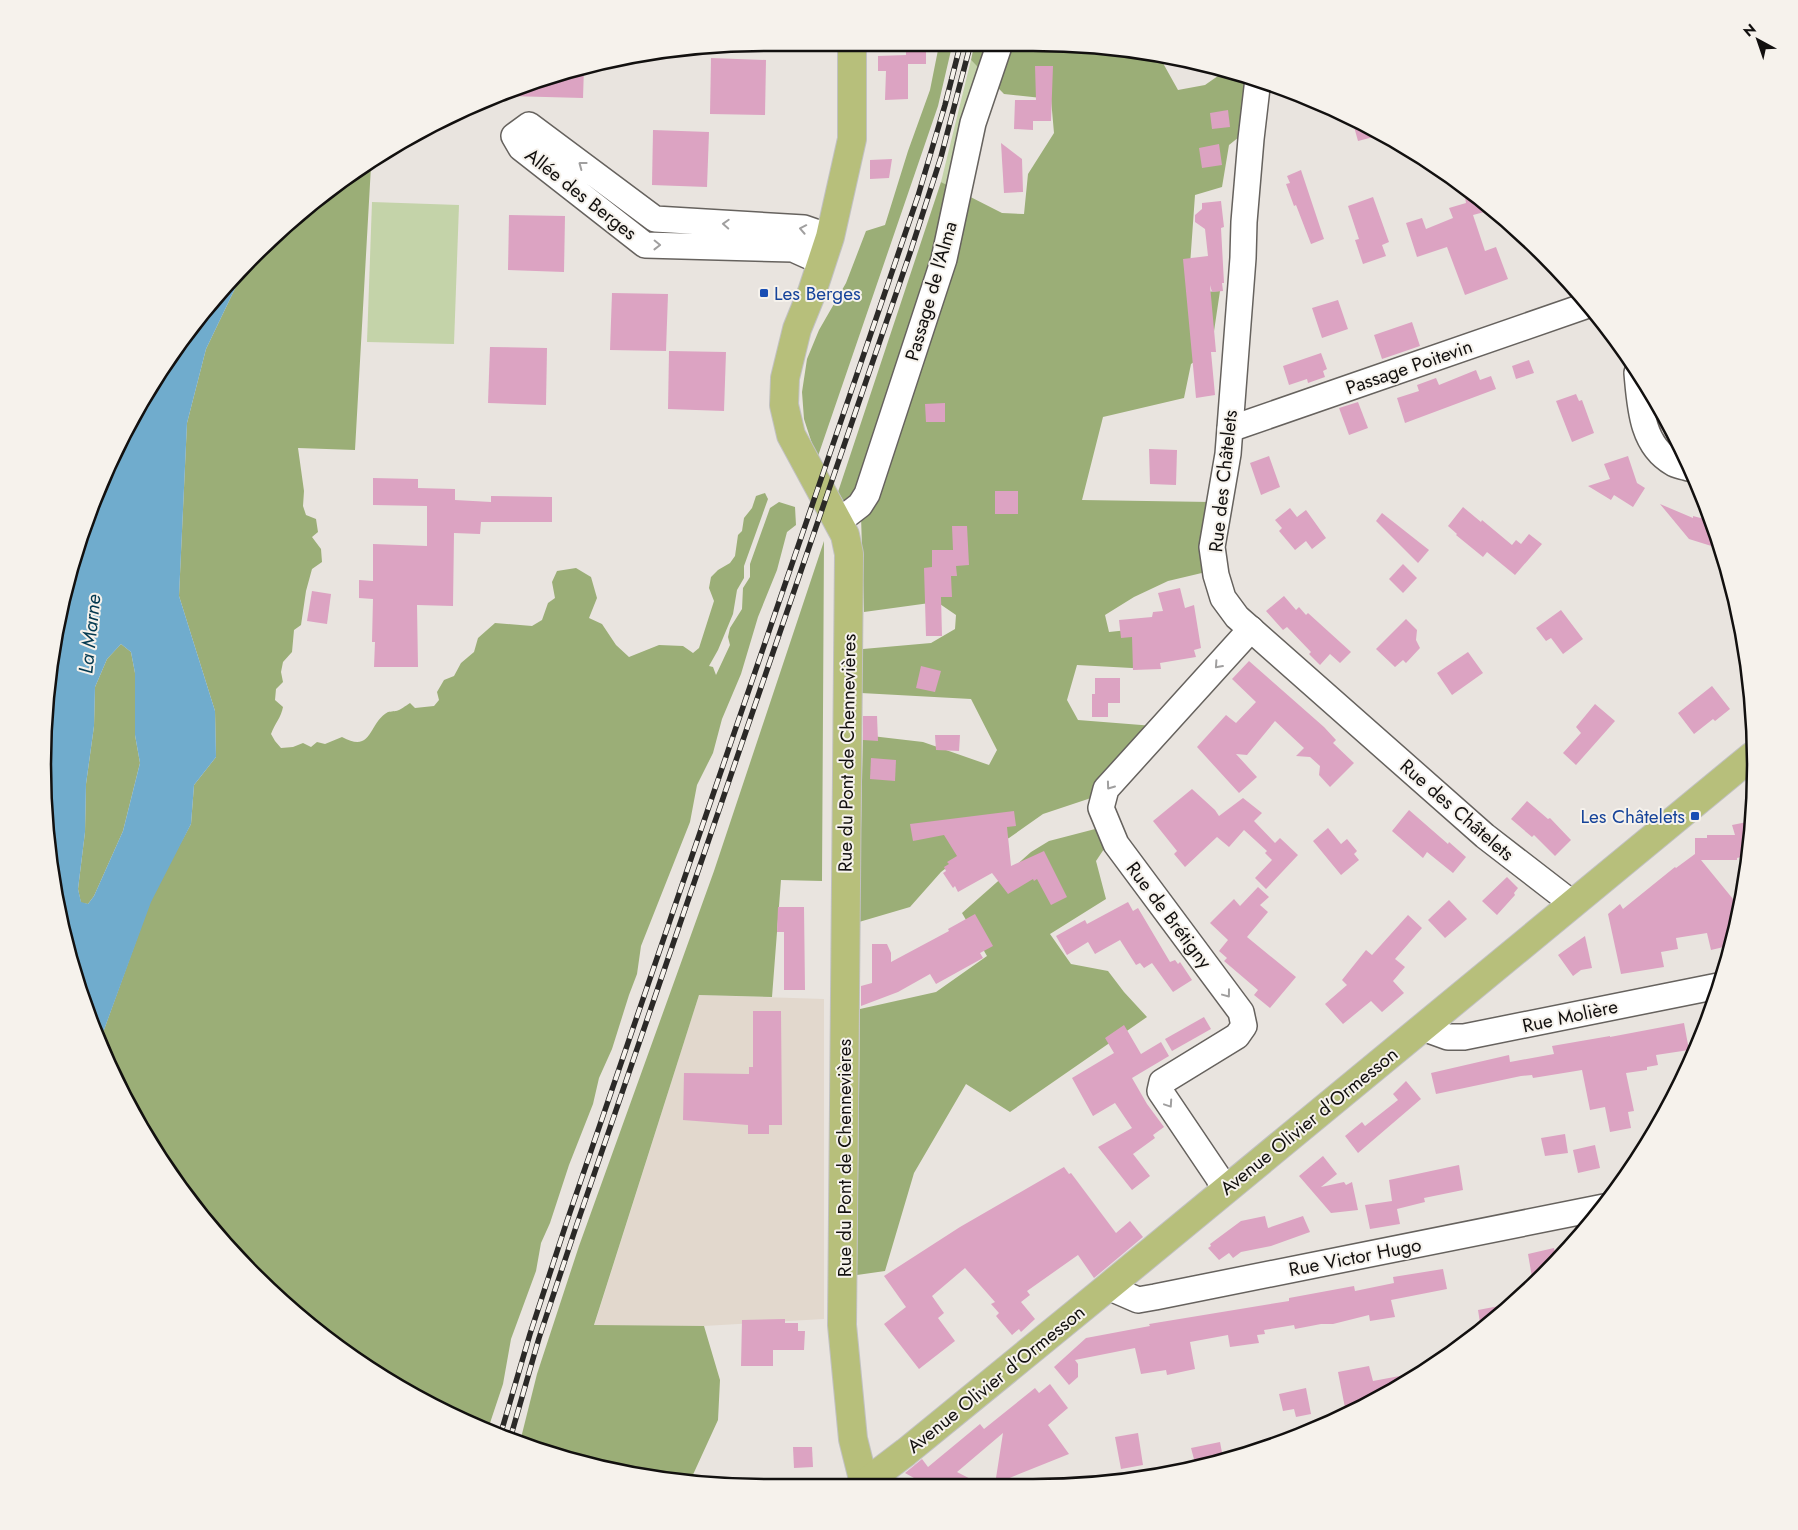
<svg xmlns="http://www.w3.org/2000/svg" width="1798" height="1530" viewBox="0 0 1798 1530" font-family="Jost,sans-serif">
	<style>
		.built { fill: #e2d8cd }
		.green { fill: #c4d3a9 }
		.forest { fill: #9bae77 }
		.water { fill: #70accd; fill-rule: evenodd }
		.building { fill: #dca3c2 }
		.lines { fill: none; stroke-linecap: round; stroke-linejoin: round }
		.minor-casing { stroke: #66625e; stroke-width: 28 }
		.major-casing { stroke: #c1c1c1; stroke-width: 30 }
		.minor { stroke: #fff; stroke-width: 25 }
		.major { stroke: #b7bf7b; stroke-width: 28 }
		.rail-casing { stroke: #2b2927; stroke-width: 5.5 }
		.rail { stroke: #f6f2ec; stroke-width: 4; stroke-dasharray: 11; stroke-linecap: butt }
		.oneway { stroke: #a09f9f }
		.transit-dot { fill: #1a4fb4; stroke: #f6f2ec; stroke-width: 2 }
		.labels { text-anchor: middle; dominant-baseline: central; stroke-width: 4; stroke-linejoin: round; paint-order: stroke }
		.street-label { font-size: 19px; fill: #12100f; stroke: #f6f2ec }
		.transit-label { font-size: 19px; fill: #164399; stroke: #f6f2ec; text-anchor: start }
		.water-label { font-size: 20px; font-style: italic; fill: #033950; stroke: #f6f2ec }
		.rim { fill: none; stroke: #12100f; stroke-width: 2.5 }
	</style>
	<rect width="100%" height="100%" fill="#e9e4df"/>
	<path class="built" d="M699,995L824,999V1319L704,1326H594Z"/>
	<g class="green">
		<path d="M971,60L983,72L946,185L941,182Z"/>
		<path d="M372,202L459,205L454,344L367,342Z"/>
		<path d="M601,1467L714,1483L624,1474Z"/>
	</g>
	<g class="forest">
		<path d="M939,45L952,46L938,106L817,459L804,419L802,392L807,359L819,330L846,283L866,231L885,225L908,151L930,90Z"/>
		<path d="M974,46L1127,49L1159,56L1178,90L1205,85L1225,71L1252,78L1244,133L1229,145L1222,187L1195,195L1188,293L1220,291L1213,338L1208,352L1191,364L1184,398L1103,417L1082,500L1211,502L1206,572L1168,581L1134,597L1105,615L1109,632L1156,627L1150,669L1077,665L1067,700L1078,720L1154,726L1097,796L1043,814L1009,838L964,854L941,872L910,907L859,922L863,735L923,742L989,765L997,750L971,699L861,693L863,649L931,643L955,629L956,615L937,602L864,612L861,516L846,505L838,492L941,182L1002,213L1024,214L1028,174L1054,133L1051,99L1004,94L971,60Z"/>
		<path d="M371,166L355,450L298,448L304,491L303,506L306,515L316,519L318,532L312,537L321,549L322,562L312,569L306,591L301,625L294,630L292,652L283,662L281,672L283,682L276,689L275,700L283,707C281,718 275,723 271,734L275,741L281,748L293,747L303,743L311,747L317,742L325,744L342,737C373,754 368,723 388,712C388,712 395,711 396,711C401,710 405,706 410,703L415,708L434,706L439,700L437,692L444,680L454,676L461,663L474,652L478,638L495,623L532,626L542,620L548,603L555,598L552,582L557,571L576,568L591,577L597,598L589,618L602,624L616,645L629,657L659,645L683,646L693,653L699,648L714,601L709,588L711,577L718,570L730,563L735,556L738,535L742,531L744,518L752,508L756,496L765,493L768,499L744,566V578L737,590L733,614L718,650L709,666L713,667L716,675L730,645L728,637L730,628L742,609L743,588L750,577V564L770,508L779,502L795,507L796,525L787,532L777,570L758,617L741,674L722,719L713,753L697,785L690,822L641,946L637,974L629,995L612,1049L599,1078L593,1104L569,1165L550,1223L541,1243L536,1271L511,1339L503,1384L487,1432L364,1366L254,1276L164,1166L101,1038L153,894L191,824L194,785L216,757L215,711L179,596L187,423L206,349L241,276L289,222Z"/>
		<path d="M824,541L822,881L781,880L772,997L699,995L594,1325L704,1326L720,1380L718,1420L691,1479L601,1467L520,1442L537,1374L579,1246L714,871Z"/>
		<path d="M121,644L131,652L135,673V735L140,763L123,831L94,896L88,904L81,903L78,889L85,832L86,784L94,726L95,687L107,659Z"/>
		<path d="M1099,828L1108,843L1096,861L1106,899L1050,934L1071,964L1108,971L1124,992L1147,1017L1010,1112L966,1084L914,1173L885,1271L857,1275L860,1009L936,992L987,956L962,913L1031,852L1049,841Z"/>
	</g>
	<path class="water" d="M241,276L206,349L187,423L179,596L215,711L216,757L194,785L191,824L151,902L101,1038L81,998L44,813L49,670L97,489L164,363ZM121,644L131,652L135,673V735L140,763L123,831L94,896L88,904L81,902L78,889L85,832L86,784L94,726L95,687L107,659Z"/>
	<g class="building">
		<path d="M906,45H926V64H908V99L885,100L886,71H878V56L906,55Z"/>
		<path d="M711,58L766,60L765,115L710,114Z"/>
		<path d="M584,66L583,98L504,96L578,67Z"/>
		<path d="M1035,66H1053L1051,121H1033V130L1014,129L1015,100H1036Z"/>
		<path d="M1228,110L1230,127L1212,129L1210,113Z"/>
		<path d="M1351,116L1353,117L1381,135L1358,141Z"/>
		<path d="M653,130L709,132L707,187L652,185Z"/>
		<path d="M1001,143L1022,159L1023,192L1004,193Z"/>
		<path d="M1219,144L1222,165L1202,168L1199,148Z"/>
		<path d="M892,159L889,178L870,179V160Z"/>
		<path d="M1301,170L1324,239L1311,244L1296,205L1294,206L1286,184L1290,183L1287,176Z"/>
		<path d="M1463,186L1473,192L1492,210L1473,215L1485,251L1496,247L1508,279L1465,295L1447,247L1417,257L1406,223L1422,218L1426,229L1453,218L1449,208L1466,203Z"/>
		<path d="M1373,197L1389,242L1382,245L1386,256L1363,264L1355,240L1359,239L1348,206Z"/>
		<path d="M1221,201L1224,227L1221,228L1224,283H1222L1223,291L1212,292L1210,285L1216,352H1211L1215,395L1196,398L1183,259L1208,256L1205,229L1195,222V215L1202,209V203Z"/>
		<path d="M509,215L565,216L564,272L508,270Z"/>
		<path d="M612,293L668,294L666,351L610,350Z"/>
		<path d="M1338,300L1348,329L1322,338L1312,308Z"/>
		<path d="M1412,322L1420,346L1382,359L1374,335Z"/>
		<path d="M490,347L547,348L546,405L488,403Z"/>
		<path d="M669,351L726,352L724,411L668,409Z"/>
		<path d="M1321,353L1327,369L1323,371L1325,377L1308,383L1307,379L1289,385L1283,366Z"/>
		<path d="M1529,360L1534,373L1516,379L1512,366Z"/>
		<path d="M1476,370L1480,380L1491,376L1496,389L1405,423L1397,398L1419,391L1417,385L1436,378L1439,385Z"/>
		<path d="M1576,394L1579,401L1582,400L1594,433L1572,442L1556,401Z"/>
		<path d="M1358,402L1368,428L1349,435L1339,408Z"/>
		<path d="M945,403V422H926L925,404Z"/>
		<path d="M1149,449L1177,450L1176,485L1150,484Z"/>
		<path d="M1269,456L1280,487L1261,495L1250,463Z"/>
		<path d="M1628,456L1637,483L1645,488L1633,507L1614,495L1611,500L1588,486L1610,479L1604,464Z"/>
		<path d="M373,478L418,479V488L455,489V500L491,502V496L552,497V522H481L480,534L454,533L453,606L417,605L418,667H374L375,642H372L373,599L359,598V580L373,581V544L427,546V506L373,505Z"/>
		<rect x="995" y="491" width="23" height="23"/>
		<path d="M1660,504L1693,518V516L1712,521L1717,532L1721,549L1689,539Z"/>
		<path d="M1463,507L1481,522L1482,520L1512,545L1516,540L1521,544L1529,534L1542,544L1515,575L1487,552L1483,557L1456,535L1457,534L1448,526Z"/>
		<path d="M1290,508L1297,517L1306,510L1326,538L1312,549L1306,541L1295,550L1279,531L1282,528L1275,520Z"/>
		<path d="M1382,513L1429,550L1418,563L1376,521Z"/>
		<path d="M952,526H967L969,565L956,566L957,576H951L952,597H941L942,636H926L924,568L932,567V550H953Z"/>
		<path d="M1403,564L1417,578L1403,593L1389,579Z"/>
		<path d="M1180,588L1185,608L1194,605L1201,648L1194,650L1196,657L1160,663L1161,669L1133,670L1132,637L1121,638L1119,620L1152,617L1153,612L1163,611L1158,593Z"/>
		<path d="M312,591L331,594L327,624L307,621Z"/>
		<path d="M1284,596L1296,610L1299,607L1306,615L1308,613L1351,652L1340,663L1330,654L1320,665L1309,654L1311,652L1287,627L1283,630L1266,611Z"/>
		<path d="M1561,610L1583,639L1563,654L1551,638L1546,641L1536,628Z"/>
		<path d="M1406,619L1417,630L1416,640L1420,648L1406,663L1403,660L1395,667L1376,649Z"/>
		<path d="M1468,652L1483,673L1452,695L1437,673Z"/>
		<path d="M1249,661L1324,727L1336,740L1333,743L1354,763L1330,787L1319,775L1320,766L1310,757L1296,756L1304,748L1275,721L1247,755L1236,754L1257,777L1239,793L1197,747L1226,715L1236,723L1256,702L1232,679Z"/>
		<path d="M921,666L941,671L935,692L916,688Z"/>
		<path d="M1095,678H1120V703H1108V717H1092V694H1095Z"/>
		<path d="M1712,686L1730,709L1715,721L1713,719L1694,734L1678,713Z"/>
		<path d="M1595,704L1615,721L1576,765L1563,753L1581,733L1576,727Z"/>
		<path d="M863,716H877L878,741L863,740Z"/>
		<path d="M935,735H960L959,751L936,750Z"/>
		<path d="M871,758L896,760L895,781L870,779Z"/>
		<path d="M1192,789L1215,810L1219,816L1243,798L1262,813L1254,821L1275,843L1280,838L1298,855L1266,889L1255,878L1272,860L1265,853L1267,851L1244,830L1229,847L1217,837L1185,867L1174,854L1177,851L1153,821Z"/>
		<path d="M1527,801L1548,819L1550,818L1571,840L1555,856L1534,835L1532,837L1511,819Z"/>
		<path d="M1409,810L1448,844L1449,842L1466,857L1453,873L1427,852L1423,858L1392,831Z"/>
		<path d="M1014,811L1016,826L1007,827L1011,866L1044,851L1067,897L1051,905L1037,879L1034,881L1033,879L1008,894L992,873L958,892L955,886L953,888L943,873L946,871L944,867L949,864L947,862L957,856L944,835L913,841L910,824Z"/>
		<path d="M1747,822L1748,826L1752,825L1744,871L1741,857L1737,858V860H1701L1733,899L1740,897L1732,945L1711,950L1707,933L1676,938L1678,949L1661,952L1664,967L1621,974L1608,914L1620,904L1623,909L1675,867L1676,868L1695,854V838H1707V835H1735L1732,825Z"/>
		<path d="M1328,828L1341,844L1347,839L1357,851L1354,854L1359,860L1341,875L1313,841Z"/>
		<path d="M1507,877L1518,888L1514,893L1515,895L1497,915L1482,901Z"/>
		<path d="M1258,887L1269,897L1260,905L1268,912L1247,937L1296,977L1270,1008L1254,995L1258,990L1224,961L1227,958L1219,951L1228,940L1210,923L1234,899L1240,906Z"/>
		<path d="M1449,900L1467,919L1445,938L1428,920Z"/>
		<path d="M1128,902L1133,911L1138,908L1170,962L1175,960L1178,964L1180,962L1192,980L1173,992L1152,963L1144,968L1140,963L1136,965L1120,940L1095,954L1088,942L1067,955L1056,936L1085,920L1087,924Z"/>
		<path d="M778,907H804L805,990H784V932H777Z"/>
		<path d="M975,914L993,946L980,953L983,958L936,984L930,974L898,992L861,1006V986L872,983V944H887L891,953V962L949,931L948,929Z"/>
		<path d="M1408,915L1422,928L1395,959L1405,967L1393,981L1404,993L1382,1012L1371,1001L1343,1024L1325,1004L1347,985L1342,980L1366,950L1372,955Z"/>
		<path d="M1585,936L1592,968L1581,970L1573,976L1558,955Z"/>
		<path d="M753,1011H781L782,1125H769V1134H748V1125L683,1120L684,1073L749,1074V1067H753Z"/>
		<path d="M1204,1017L1211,1029L1172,1051L1165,1039Z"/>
		<path d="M1684,1023L1689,1050L1656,1055L1658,1065L1647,1067V1070L1626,1073L1634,1111L1628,1112L1631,1128L1610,1132L1605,1107L1590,1110L1582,1070L1533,1078L1532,1075L1521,1076L1436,1094L1431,1073L1509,1055L1510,1062L1554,1054L1552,1046L1610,1036V1037Z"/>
		<path d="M1124,1025L1141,1054L1161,1042L1169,1056L1132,1078L1147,1104L1164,1127L1153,1135L1155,1138L1133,1154L1150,1176L1132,1190L1098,1147L1132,1128L1115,1103L1093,1116L1072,1078L1114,1053L1105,1038Z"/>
		<path d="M1406,1081L1421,1099L1358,1153L1345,1136L1362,1122L1365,1126L1398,1100L1393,1094Z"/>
		<path d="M1565,1134L1568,1153L1545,1156L1541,1138Z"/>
		<path d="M1595,1145L1600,1168L1578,1173L1573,1150Z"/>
		<path d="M1323,1156L1337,1174L1321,1187L1344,1182L1346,1185L1352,1182L1358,1210L1331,1213L1299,1176Z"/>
		<path d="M1459,1165L1463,1190L1424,1198L1425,1202L1397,1209L1400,1224L1370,1229L1365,1205L1392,1201L1389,1180Z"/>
		<path d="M1064,1167L1069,1174L1071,1173L1116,1233L1130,1221L1143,1237L1094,1278L1078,1255L1027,1291L1030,1295L1021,1302L1035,1319L1021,1332L1019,1329L1012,1335L996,1316L999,1313L991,1304L995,1302L965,1268L932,1296L944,1313L938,1318L955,1341L919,1369L884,1324L906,1307L884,1276L960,1227Z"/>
		<path d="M1265,1216L1268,1228L1303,1216L1310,1232L1271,1246L1241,1252L1233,1258L1229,1253L1219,1260L1208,1248L1211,1246L1210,1244L1241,1221Z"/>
		<path d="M1554,1248L1556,1259L1533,1283L1528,1254Z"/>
		<path d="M1443,1269L1447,1289L1391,1300L1395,1317L1370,1321L1369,1315L1333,1324H1321L1295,1329L1294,1325L1264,1330L1265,1334L1257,1335L1259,1343L1230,1347L1228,1335L1190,1342L1195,1369L1167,1375L1166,1370L1141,1374L1135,1348L1075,1360L1078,1364V1377L1069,1385L1054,1367L1086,1338L1150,1326L1149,1324L1289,1301V1298L1354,1286L1355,1291L1394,1283L1393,1277Z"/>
		<path d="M1515,1303L1510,1308L1481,1329L1478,1310Z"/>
		<path d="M785,1319V1323H798V1331H805L804,1350H773V1366H741L742,1320Z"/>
		<path d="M1369,1366L1373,1381L1421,1372L1394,1391L1346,1413L1338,1372Z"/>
		<path d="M1050,1384L1068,1408L1048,1425L1069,1454L1007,1479L996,1478L1003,1433L957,1472L984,1486L904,1487L914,1478L905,1473L922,1459L928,1467L980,1424L984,1429L1035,1388L1039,1393Z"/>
		<path d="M1306,1388L1311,1414L1296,1417L1294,1409L1283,1411L1279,1394Z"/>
		<path d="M1138,1433L1143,1465L1121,1469L1115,1437Z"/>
		<path d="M1220,1442L1223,1458L1195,1463L1191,1448Z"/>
		<path d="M793,1447H812L813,1467L794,1468Z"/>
	</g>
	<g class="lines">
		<defs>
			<g id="minor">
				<path d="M1258,79L1251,139L1244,222L1243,258L1228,454L1212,547L1216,575L1223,598L1237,617L1485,836L1573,904"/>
				<path d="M822,262L793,249L645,245L521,148L514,136L529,125L655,219L804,228L830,237"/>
				<path d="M1637,373C1640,405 1641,445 1673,463C1677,466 1683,466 1688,468"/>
				<path d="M1230,429L1588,305"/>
				<path d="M838,522L860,505L867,494L944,259L973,123L999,46"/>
				<path d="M1423,1028L1448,1037H1464L1718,986"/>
				<path d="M1225,1190L1218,1177L1160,1091L1162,1082L1237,1036L1244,1026L1241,1012L1116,844L1101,808L1106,789L1251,629"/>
				<path d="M1108,1287L1138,1300L1155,1297L1604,1207"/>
			</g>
			<g id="major">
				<path d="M852,44V139L830,237L812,292L797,329L785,378L784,405L791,435L845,535L849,554L842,1325L853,1439L865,1487"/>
				<path d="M864,1484L906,1452L1108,1287L1752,756"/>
			</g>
		</defs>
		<use href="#minor" class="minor-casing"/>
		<use href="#major" class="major-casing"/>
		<use href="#minor" class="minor"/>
		<use href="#major" class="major"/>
		<defs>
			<g id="rail">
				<path d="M500,1436L530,1334L567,1221L918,196L945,105L960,46"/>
				<path d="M510,1439L539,1338L577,1224L910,253L941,157L970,46"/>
			</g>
		</defs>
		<use href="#rail" class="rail-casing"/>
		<use href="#rail" class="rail"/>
	</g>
	<defs><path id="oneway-chevron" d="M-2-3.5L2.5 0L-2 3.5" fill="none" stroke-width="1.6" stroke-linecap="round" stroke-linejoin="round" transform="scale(1.25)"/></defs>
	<g class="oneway">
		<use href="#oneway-chevron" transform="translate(582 165) rotate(-143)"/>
		<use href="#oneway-chevron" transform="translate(726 224) rotate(-177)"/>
		<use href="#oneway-chevron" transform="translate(803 229) rotate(-169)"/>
		<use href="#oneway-chevron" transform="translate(657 245) rotate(1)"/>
		<use href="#oneway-chevron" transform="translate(1218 665) rotate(132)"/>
		<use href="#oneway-chevron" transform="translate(1110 786) rotate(126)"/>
		<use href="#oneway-chevron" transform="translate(1227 994) rotate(53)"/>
		<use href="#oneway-chevron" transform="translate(1169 1104) rotate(56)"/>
	</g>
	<g class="transit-dot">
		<rect x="759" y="288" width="10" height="10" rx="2.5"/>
		<rect x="1690" y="811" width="10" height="10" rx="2.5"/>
	</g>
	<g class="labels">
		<g class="street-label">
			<text transform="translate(581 194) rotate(38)">Allée des Berges</text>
			<text transform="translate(931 291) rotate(-74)">Passage de l'Alma</text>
			<text transform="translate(1409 367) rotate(-19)">Passage Poitevin</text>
			<text transform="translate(1223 481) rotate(-84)">Rue des Châtelets</text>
			<text transform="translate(847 753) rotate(-89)">Rue du Pont de Chennevières</text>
			<text transform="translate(1457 810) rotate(41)">Rue des Châtelets</text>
			<text transform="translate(1169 915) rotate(53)">Rue de Brétigny</text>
			<text transform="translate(1570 1016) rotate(-12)">Rue Molière</text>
			<text transform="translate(1309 1121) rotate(-39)">Avenue Olivier d'Ormesson</text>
			<text transform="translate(844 1158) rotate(-90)">Rue du Pont de Chennevières</text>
			<text transform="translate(1355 1257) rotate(-11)">Rue Victor Hugo</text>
			<text transform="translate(996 1379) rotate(-39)">Avenue Olivier d'Ormesson</text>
		</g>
		<g class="transit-label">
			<text x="774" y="293">Les Berges</text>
			<text x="1685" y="816" text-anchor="end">Les Châtelets</text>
		</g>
		<g class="water-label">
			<text transform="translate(90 634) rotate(-84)">La Marne</text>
		</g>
	</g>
	<path d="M0 0H1798V1530H0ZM765 51H1033A714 714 0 0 1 1747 765V765A714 714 0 0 1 1033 1479H765A714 714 0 0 1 51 765V765A714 714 0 0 1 765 51Z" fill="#f6f2ec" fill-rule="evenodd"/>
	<path class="rim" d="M765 51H1033A714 714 0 0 1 1747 765V765A714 714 0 0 1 1033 1479H765A714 714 0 0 1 51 765V765A714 714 0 0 1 765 51Z"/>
	<g transform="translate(1758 40) rotate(320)" stroke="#f6f2ec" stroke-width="4" paint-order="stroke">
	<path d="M0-4L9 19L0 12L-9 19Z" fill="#12100f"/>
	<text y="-8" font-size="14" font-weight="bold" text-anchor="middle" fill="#12100f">N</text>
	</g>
</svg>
